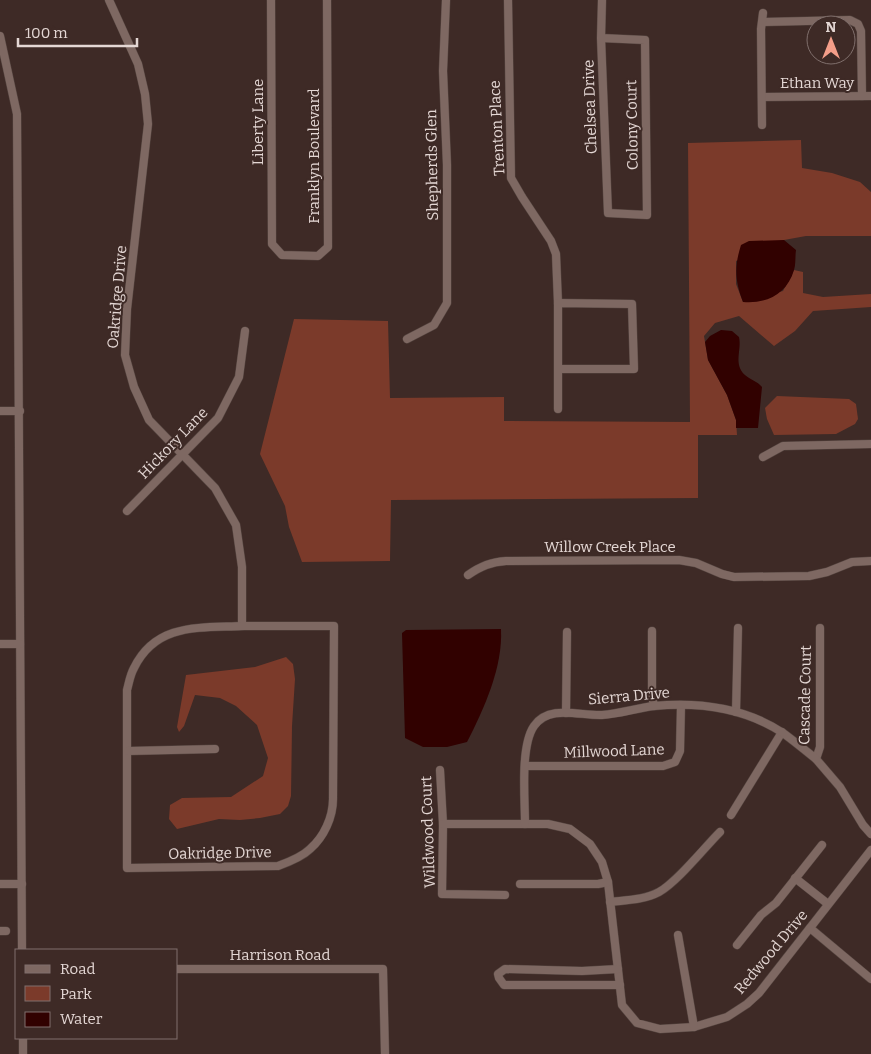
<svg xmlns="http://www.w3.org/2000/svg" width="871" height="1054" viewBox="0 0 871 1054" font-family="Bitter,serif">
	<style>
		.green { fill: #7b3a2a }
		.water { fill: #310100 }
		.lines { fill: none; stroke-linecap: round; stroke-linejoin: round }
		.minor-casing { stroke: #564641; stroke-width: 9 }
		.minor { stroke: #7e6862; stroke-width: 8 }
		.labels { text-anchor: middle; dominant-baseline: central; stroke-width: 4; stroke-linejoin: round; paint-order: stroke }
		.street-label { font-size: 15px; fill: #e4d7d4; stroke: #3e2a26 }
	</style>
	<rect width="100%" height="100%" fill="#3e2a26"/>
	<g class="green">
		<path d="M801,140L802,168L832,173L860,182L871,192V236H806L784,240L736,261V284L743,302L783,291L794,270L803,272V293L823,297L871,294V307L813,311L795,331L774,346L739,316L715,323L704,336L708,360L727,395L736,420L737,435H698V498L391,500L390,561L302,562L289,527L285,506L260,454L294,319L388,321L390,398L504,397V421L690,422L688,143Z"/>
		<path d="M777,396L849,399L856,404L858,419L855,424L836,434L774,435L767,419L765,408Z"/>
		<path d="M286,657L293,664L295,679L292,726L291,796L288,806L280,814L260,818L240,820L219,819L177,829L169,819L170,805L182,798L231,797L263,776L268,758L257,725L236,706L220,698L195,695L184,726L179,732L177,727L186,675L255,667Z"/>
	</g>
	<g class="water">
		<path d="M784,240L796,250C795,256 796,264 794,270C787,294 767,304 743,302C735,281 734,267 741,245L749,241Z"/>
		<path d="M721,330L732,331L739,337C742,350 733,364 745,375C751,380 757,381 762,387L758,428H736V420L727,395L708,360L705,342L710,336Z"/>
		<path d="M501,629C503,667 484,709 467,742L447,747H423L405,738L402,633L406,630Z"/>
	</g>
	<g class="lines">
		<defs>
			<g id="minor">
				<path d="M109,0L138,64L145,94L148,124L127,309L125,355L134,387L149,420L215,488L236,525L242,567V626"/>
				<path d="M271,0L272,244L282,255L318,256L328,247L327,0"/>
				<path d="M508,0L511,178L522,197L551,241L556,254L558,303"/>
				<path d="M763,22L850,20L858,24L861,31L862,96"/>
				<path d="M0,36L17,114L22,950"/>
				<path d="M601,38L645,40L647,215L608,213L601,38L602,0"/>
				<path d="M763,97L871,96"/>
				<path d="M762,125L761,29L763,13"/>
				<path d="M407,339L434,325L447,303V165L443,71L446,0"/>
				<path d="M558,409V303L632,304L634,369H559"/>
				<path d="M0,411H20"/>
				<path d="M763,457L783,446L871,444"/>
				<path d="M127,511L218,418L239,377L245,331"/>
				<path d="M468,575C481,566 491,562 506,561L679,560L696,563L722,574L734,577L809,576L827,572L852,562L871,561"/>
				<path d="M242,626H334L333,799C333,817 324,837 310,849C302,857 289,862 278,866L127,868V690C129,683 130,675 134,668C156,623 199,628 242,626Z"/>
				<path d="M820,628V747L816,759L840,787L863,825L871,834"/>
				<path d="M652,631V695L654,706"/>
				<path d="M0,644H20"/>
				<path d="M736,712L738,628"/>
				<path d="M566,713L567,632"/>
				<path d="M128,751L215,749"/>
				<path d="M525,766H663L675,762L680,751L681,705"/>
				<path d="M440,770L443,824L442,894L505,895"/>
				<path d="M731,815L782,732"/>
				<path d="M443,824H548L570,829L590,844L602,862L608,882L622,1005L637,1023L660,1029L694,1027L727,1017L747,1004L759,993L871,850"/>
				<path d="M525,824C525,799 520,746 534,726C549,704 580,716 602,715C619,714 637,708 654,706C698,702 745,708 783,733C794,741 805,750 816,759"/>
				<path d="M795,878L828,904"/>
				<path d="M0,884H22"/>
				<path d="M520,884H598L608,882"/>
				<path d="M610,902C627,900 644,900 659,892C677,882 704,848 720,832"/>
				<path d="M810,928L871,979"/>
				<path d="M0,931H6"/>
				<path d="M678,935L694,1027"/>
				<path d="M737,945L761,915L776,903L822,845"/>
				<path d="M176,969H383L385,1054"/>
				<path d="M618,969L582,971L505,969L498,974L499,978L504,985H620"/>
				<path d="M23,1038V1054"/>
			</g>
		</defs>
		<use href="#minor" class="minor-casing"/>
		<use href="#minor" class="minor"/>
	</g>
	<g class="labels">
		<g class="street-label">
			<text x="817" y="83">Ethan Way</text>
			<text transform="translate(590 107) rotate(-92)">Chelsea Drive</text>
			<text transform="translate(258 122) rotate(-90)">Liberty Lane</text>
			<text transform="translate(632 125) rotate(-91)">Colony Court</text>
			<text transform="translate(497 128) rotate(-93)">Trenton Place</text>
			<text transform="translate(314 156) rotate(-90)">Franklyn Boulevard</text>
			<text transform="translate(432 165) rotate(-91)">Shepherds Glen</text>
			<text transform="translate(117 297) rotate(-85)">Oakridge Drive</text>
			<text transform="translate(173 443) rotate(-46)">Hickory Lane</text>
			<text x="610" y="547">Willow Creek Place</text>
			<text transform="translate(805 695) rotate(-89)">Cascade Court</text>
			<text transform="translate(629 696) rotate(-5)">Sierra Drive</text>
			<text transform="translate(614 751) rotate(-2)">Millwood Lane</text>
			<text transform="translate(428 832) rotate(-92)">Wildwood Court</text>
			<text transform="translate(220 853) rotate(-1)">Oakridge Drive</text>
			<text transform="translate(771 952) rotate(-50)">Redwood Drive</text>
			<text x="280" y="955">Harrison Road</text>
		</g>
	</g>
	<rect x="15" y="949" width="162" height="90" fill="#3e2a26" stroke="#806f6c"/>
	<rect x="25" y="965" width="25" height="8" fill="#7e6862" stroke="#806f6c"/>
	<text x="60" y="974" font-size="15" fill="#e4d7d4">Road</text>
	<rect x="25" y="986" width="25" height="15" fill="#7b3a2a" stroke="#806f6c"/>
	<text x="60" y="999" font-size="15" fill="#e4d7d4">Park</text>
	<rect x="25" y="1012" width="25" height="15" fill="#310100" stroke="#806f6c"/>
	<text x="60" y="1024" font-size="15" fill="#e4d7d4">Water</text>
	<g transform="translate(831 40)"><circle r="24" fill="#3e2a26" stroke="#806f6c"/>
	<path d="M0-4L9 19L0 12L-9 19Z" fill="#f49e89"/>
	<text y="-8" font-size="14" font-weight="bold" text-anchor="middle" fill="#e4d7d4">N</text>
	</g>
	<path d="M18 38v8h119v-8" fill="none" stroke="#e4d7d4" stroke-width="2.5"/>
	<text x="25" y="38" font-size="15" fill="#e4d7d4" stroke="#3e2a26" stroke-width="4" paint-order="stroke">100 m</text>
</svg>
